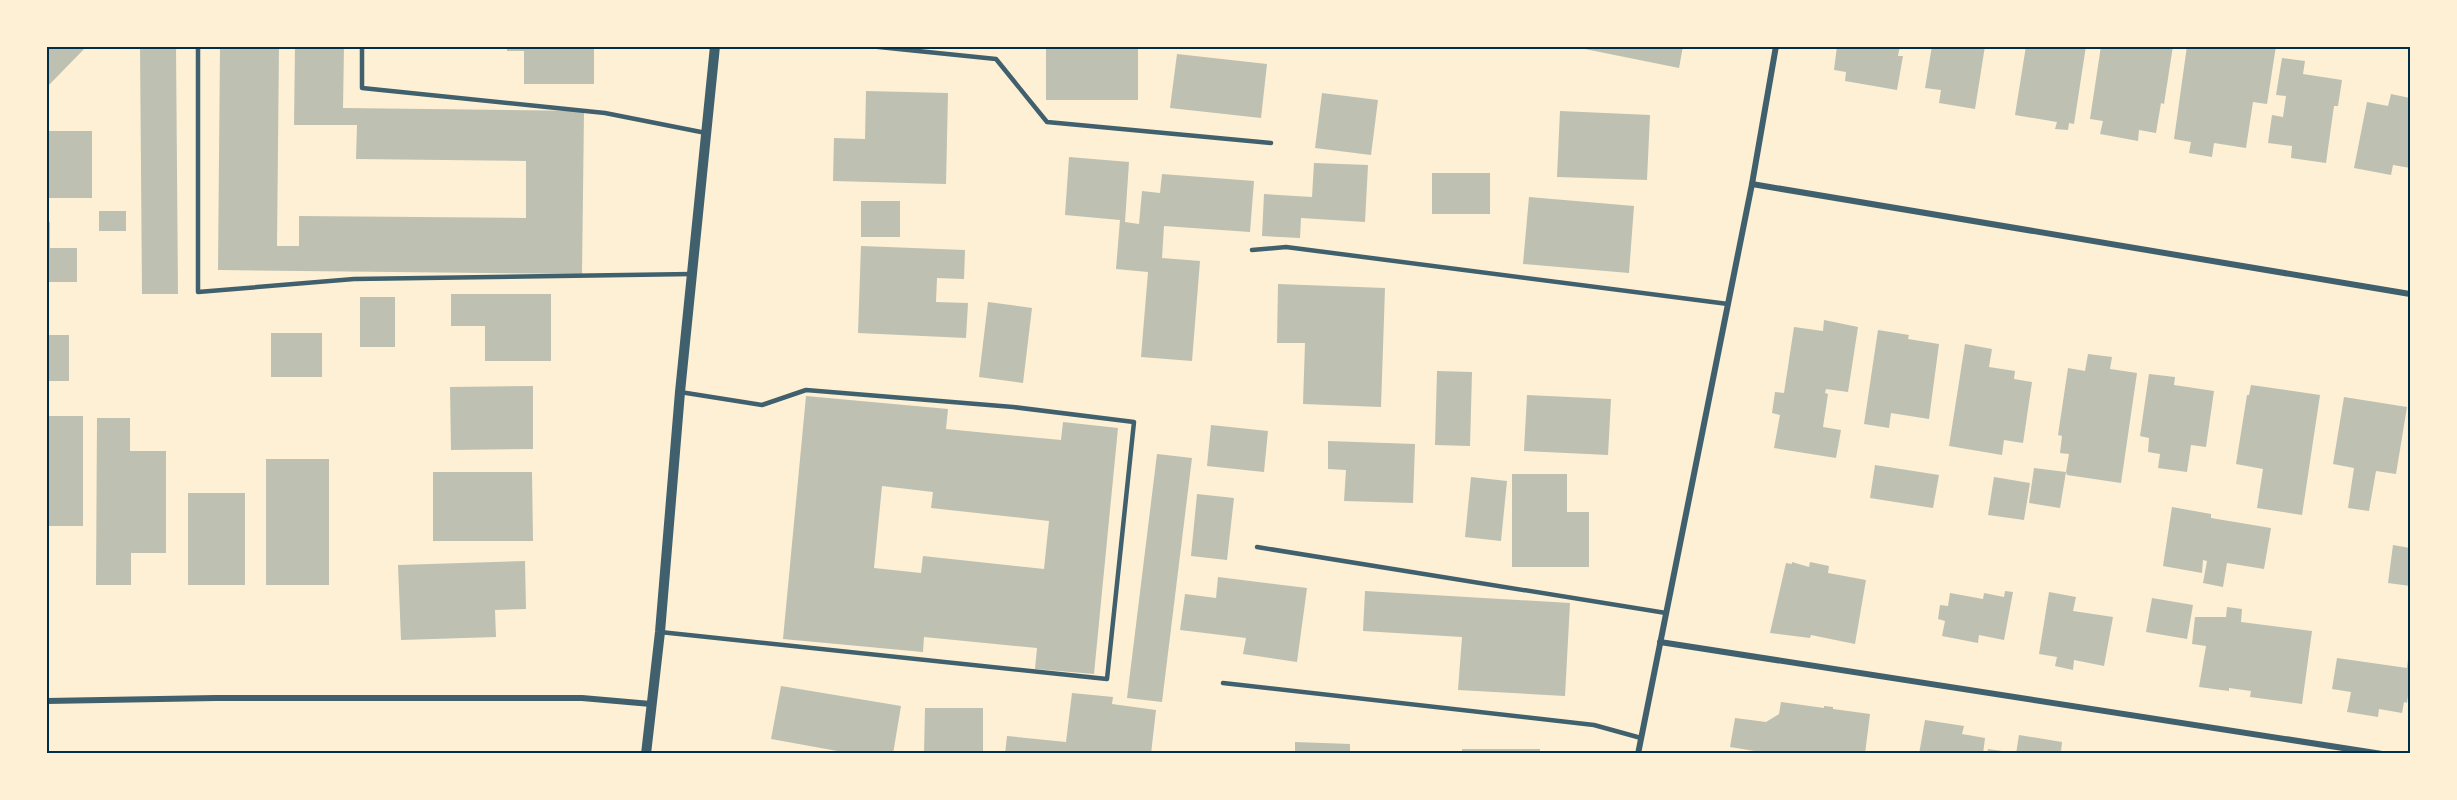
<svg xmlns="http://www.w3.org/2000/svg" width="2457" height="800" viewBox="0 0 2457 800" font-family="'Exo 2',sans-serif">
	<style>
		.building { fill: #bec0b2; fill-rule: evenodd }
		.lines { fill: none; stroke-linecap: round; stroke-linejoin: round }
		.service { stroke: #3f606c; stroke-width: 4.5 }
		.minor { stroke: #3f606c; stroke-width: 6 }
		.tertiary { stroke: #3f606c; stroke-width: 10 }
		.neatline { fill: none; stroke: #003049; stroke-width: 2 }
	</style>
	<rect width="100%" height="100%" fill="#fdf0d5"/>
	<g class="building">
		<path d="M46,46H87L46,88Z"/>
		<path d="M140,46H176L178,294H142Z"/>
		<path d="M220,46H279L277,246H299V216L526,218V161L356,159L357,125H294L295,46H344L343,108L584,111L582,274L218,270Z"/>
		<path d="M507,46H594V84H524V51H507Z"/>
		<rect x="1046" y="46" width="92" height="54"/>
		<path d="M1570,46H1683L1679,68Z"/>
		<path d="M1837,46H1900L1898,56H1903L1897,90L1845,81L1846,72L1834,70Z"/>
		<path d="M1932,46H1985L1975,109L1939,103L1941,90L1925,88Z"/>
		<path d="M2026,46H2086L2074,124L2069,123L2068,130L2055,129L2057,122L2015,115Z"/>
		<path d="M2101,46H2173L2164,104L2161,103L2156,133L2139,130L2138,141L2100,134L2103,121L2090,119Z"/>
		<path d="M2187,46H2276L2267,104L2253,102L2246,148L2214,143L2212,157L2189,153L2191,142L2174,139Z"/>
		<path d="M1177,54L1267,64L1261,118L1170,108Z"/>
		<path d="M2282,58L2305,61L2303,74L2342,80L2338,106H2334L2326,163L2291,158L2292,146L2268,143L2272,115L2283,117L2286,96L2276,95Z"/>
		<path d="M866,91L948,93L946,184L833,181L834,138L865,139Z"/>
		<path d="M1322,93L1378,100L1371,155L1315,148Z"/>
		<path d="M2391,94L2410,98V168L2393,165L2391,175L2354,168L2367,102L2388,106Z"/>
		<path d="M1560,111L1650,115L1647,180L1557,177Z"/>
		<rect x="46" y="131" width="46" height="67"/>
		<path d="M1069,157L1129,162L1125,222L1139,224L1142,191L1160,193L1162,174L1254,181L1250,232L1164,226L1162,258L1200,261L1192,361L1141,357L1148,272L1116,269L1120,220L1065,215Z"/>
		<path d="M1314,163L1368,165L1365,222L1301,218L1300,238L1262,236L1264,194L1312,197Z"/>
		<rect x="1432" y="173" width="58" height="41"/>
		<path d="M1529,197L1634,206L1629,273L1523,264Z"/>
		<rect x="861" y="201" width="39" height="36"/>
		<rect x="99" y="211" width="27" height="20"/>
		<path d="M46,222H50V248H77V282H46Z"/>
		<path d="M861,246L965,250L964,279L937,278L936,302L968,303L966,338L858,333Z"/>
		<path d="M1278,284L1385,288L1381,407L1303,404L1305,343H1277Z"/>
		<path d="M451,294H551V361H485V326H451Z"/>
		<rect x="360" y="297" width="35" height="50"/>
		<path d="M988,302L1032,308L1023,383L979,377Z"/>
		<path d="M1824,320L1858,327L1848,392L1826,389L1825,393L1828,394L1823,427L1841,430L1836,458L1774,448L1780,415L1772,413L1775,392L1784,393L1794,327L1823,331Z"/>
		<path d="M1878,330L1909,335L1908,339L1939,344L1929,419L1891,413L1889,428L1864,424Z"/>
		<rect x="271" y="333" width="51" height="44"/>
		<rect x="46" y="335" width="23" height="46"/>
		<path d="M1965,344L1992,349L1989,367L2015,371L2014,379L2032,382L2023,443L2004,440L2002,455L1949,446Z"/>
		<path d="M2088,354L2112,357L2110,369L2137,373L2121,483L2067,475L2066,472L2060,508L2029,503L2034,468L2066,472L2069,454L2060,453L2062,436L2058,435L2068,368L2085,371Z"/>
		<path d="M1437,371L1472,372L1470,446L1435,445Z"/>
		<path d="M2149,374L2175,377L2174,385L2214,391L2206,447L2191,445L2187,472L2158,468L2160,454L2148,452L2149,438L2140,436Z"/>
		<path d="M2251,385L2320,395L2302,515L2257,508L2263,469L2236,464L2247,395H2249Z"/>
		<path d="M533,386V449L451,450L450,387Z"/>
		<path d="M1527,395L1611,399L1608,455L1524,451Z"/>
		<path d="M806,396L948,409L946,429L1061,440L1063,422L1118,428L1094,674L1035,669L1037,648L924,637L923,652L783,639ZM882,486L933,492L931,508L1049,521L1044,569L923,556L921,573L874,568Z"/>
		<path d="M2344,397L2407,407L2396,474L2376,471L2369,511L2348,508L2354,468L2333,464Z"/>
		<rect x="46" y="416" width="37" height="110"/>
		<path d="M97,418H130V451H166V553H131V585H96Z"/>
		<path d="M1211,425L1268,431L1264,472L1207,466Z"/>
		<path d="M1328,441L1415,444L1413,503L1344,501L1346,470L1328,469Z"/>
		<path d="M1157,454L1192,458L1162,702L1127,698Z"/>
		<rect x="266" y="459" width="63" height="126"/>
		<path d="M1875,465L1939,475L1933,508L1870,498Z"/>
		<path d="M433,472H532L533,541H433Z"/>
		<path d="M1512,474H1567V512H1589V567H1512Z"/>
		<path d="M1471,477L1507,481L1501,541L1465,537Z"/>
		<path d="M1994,477L2030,483L2024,520L1988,515Z"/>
		<rect x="188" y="493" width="57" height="92"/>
		<path d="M1197,494L1234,498L1227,560L1191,556Z"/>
		<path d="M2172,507L2211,514V518L2271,528L2264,569L2227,563L2223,587L2203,583L2207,561L2203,560L2202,573L2163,566Z"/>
		<path d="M2393,545L2410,548V586L2388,583Z"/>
		<path d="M525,561L526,609L495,610L496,637L401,640L398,565Z"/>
		<path d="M1792,562L1809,567L1810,562L1829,566L1828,573L1866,580L1855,644L1811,635L1810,638L1770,633L1786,563L1792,564Z"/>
		<path d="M1218,577L1307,588L1297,662L1243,654L1246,638L1180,630L1185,594L1216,598Z"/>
		<path d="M1365,591L1570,603L1565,696L1458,690L1462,637L1363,631Z"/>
		<path d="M2005,591L2013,592L2004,640L1979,635L1978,643L1942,636L1945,621L1938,619L1940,605L1948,606L1950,593L1983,599L1984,593L2004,597Z"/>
		<path d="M2049,592L2076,597L2073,611L2113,617L2104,666L2074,660L2073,670L2055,666L2057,657L2039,654Z"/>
		<path d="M2152,598L2193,605L2187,639L2146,632Z"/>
		<path d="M2227,607L2242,609L2241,622L2312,631L2302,704L2250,697L2251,691L2229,688V691L2199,687L2206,646L2192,644L2195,617H2226Z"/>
		<path d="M2409,650L2410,697L2408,696L2407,703L2404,702L2402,713L2379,709L2378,717L2347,712L2351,692L2332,689L2337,658L2407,668Z"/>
		<path d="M781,686L901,706L893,754H854L771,739Z"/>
		<path d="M1072,693L1113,697L1112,704L1156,710L1151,754H1005L1007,736L1066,742Z"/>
		<path d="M1781,702L1824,708V706L1833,707V709L1870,714L1865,754H1773L1730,747L1735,718L1766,722L1779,714Z"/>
		<path d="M925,708H983V754H924Z"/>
		<path d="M1925,720L1964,726L1962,734L1985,738L1983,754H1919Z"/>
		<path d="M2019,735L2062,742L2061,751L2072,754H2016Z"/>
		<path d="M1295,742L1350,744V754H1295Z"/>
		<rect x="1462" y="749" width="78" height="5"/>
		<path d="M1988,749L2009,752V754H1987Z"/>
	</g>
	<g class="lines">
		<g class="service">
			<path d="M198,46V292L354,279L692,274"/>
			<path d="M362,46V88L605,113L706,133"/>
			<path d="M869,46L996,59L1047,122L1271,143"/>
			<path d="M1252,250L1286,247L1728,304"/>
			<path d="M1257,547L1666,613"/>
			<path d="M660,632L1107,679L1134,422L1013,407L806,390L762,405L680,392"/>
			<path d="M1223,683L1594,725L1641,738"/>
		</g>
		<g class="minor">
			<path d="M1752,184L2410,294"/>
			<path d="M1660,642L2382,754"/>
			<path d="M46,701L216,698H582L651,704"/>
			<path d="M1638,754L1752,184L1776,46"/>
		</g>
		<path class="tertiary" d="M646,754L660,632L680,392L715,46"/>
	</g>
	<rect width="2457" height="800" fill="none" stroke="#fdf0d5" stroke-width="96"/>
	<rect x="48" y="48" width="2361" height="704" class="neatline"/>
</svg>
